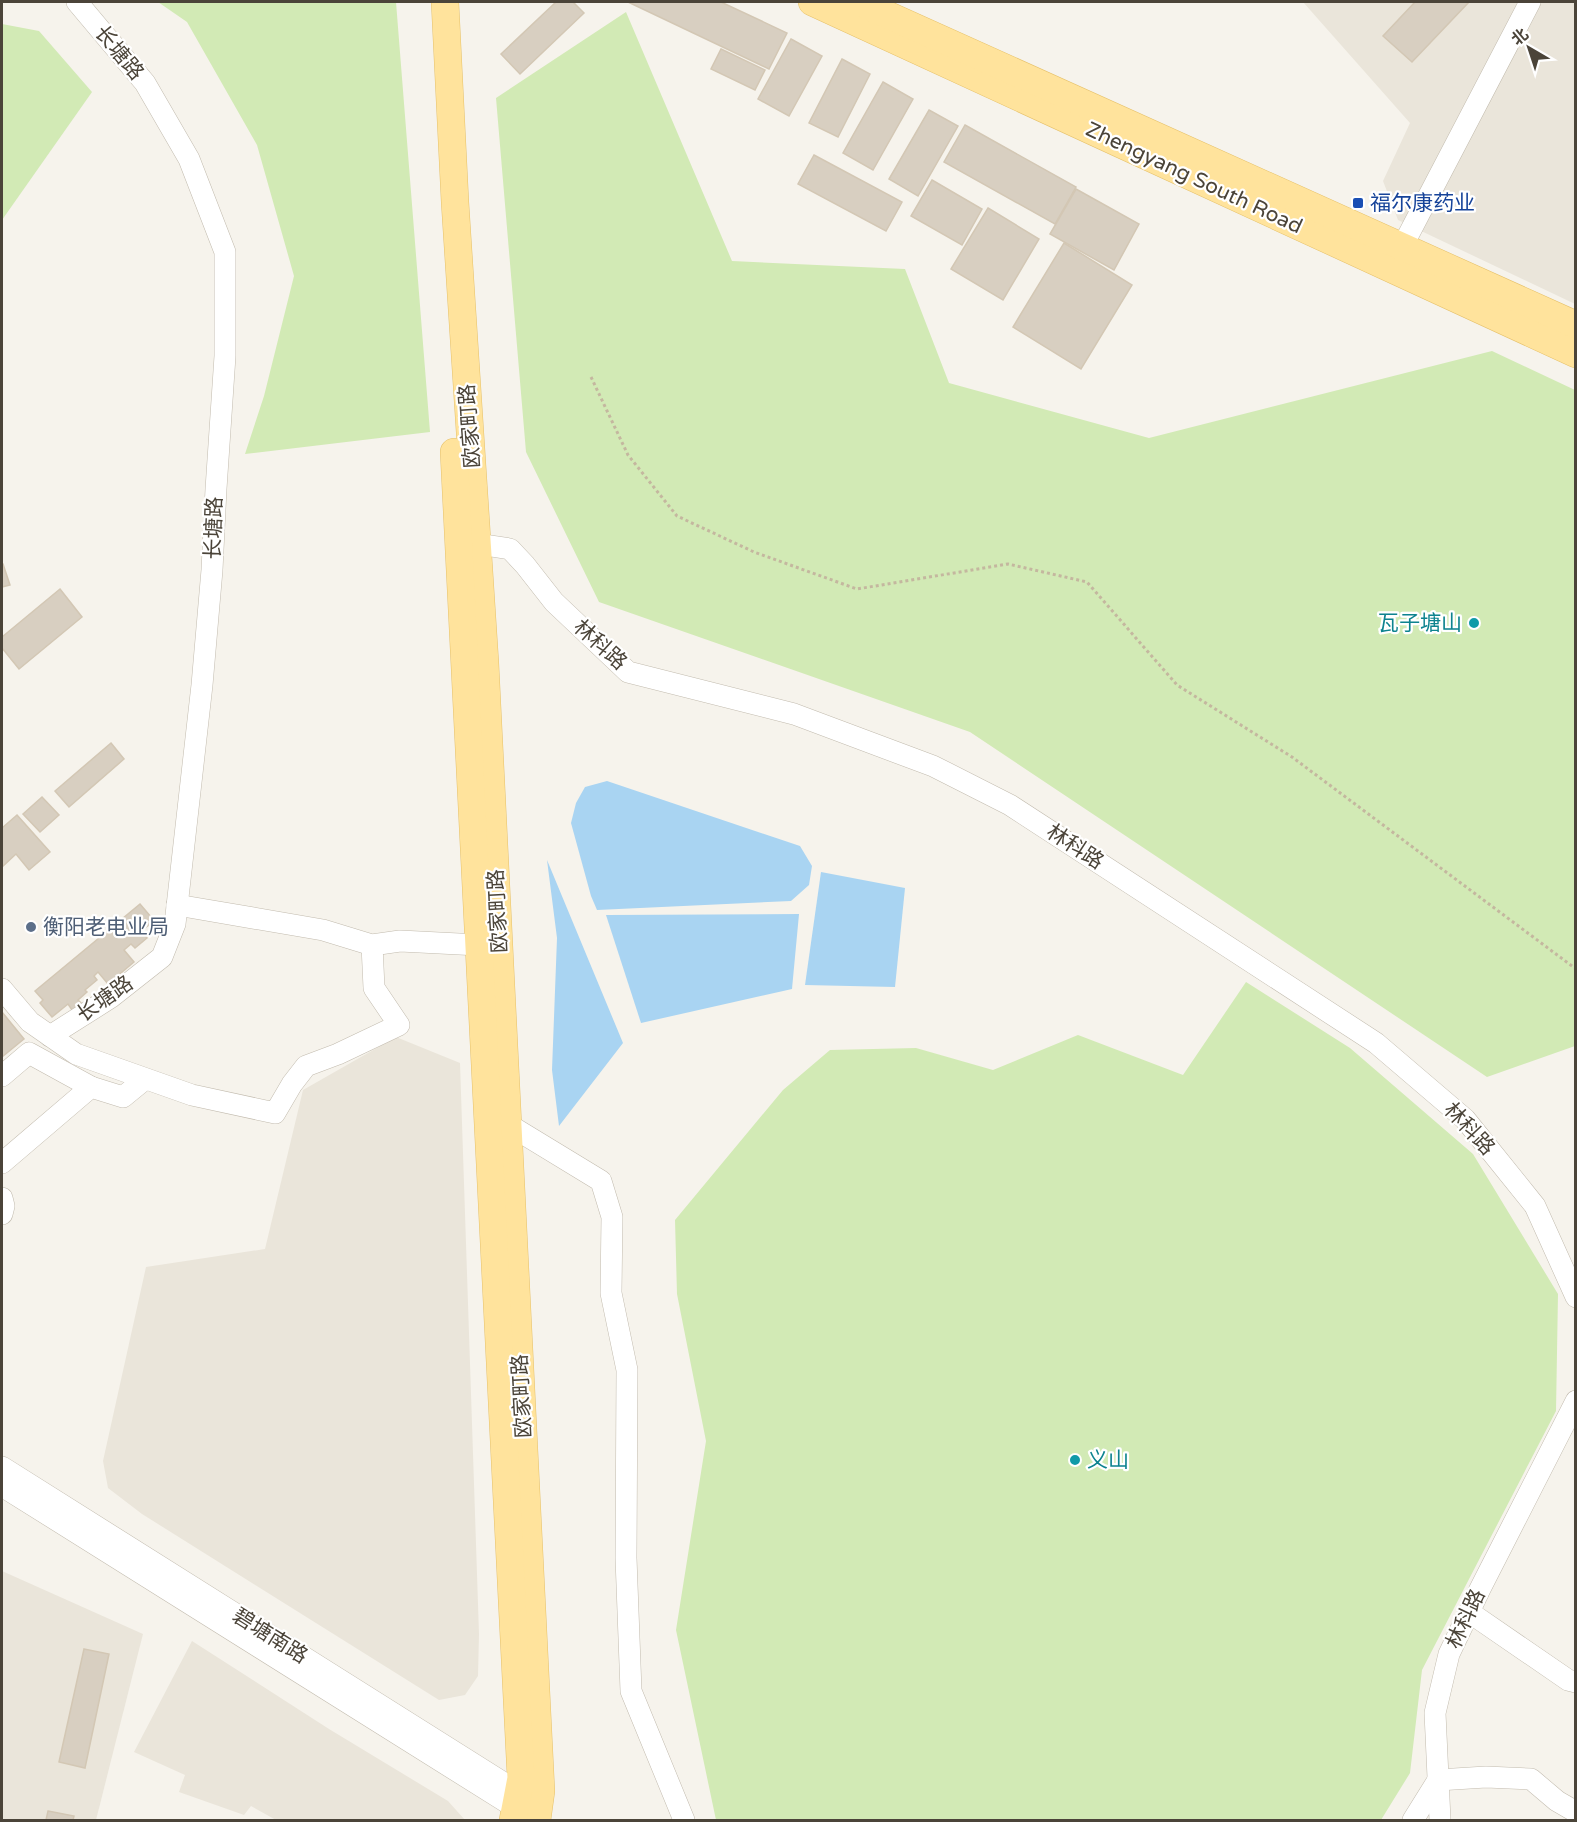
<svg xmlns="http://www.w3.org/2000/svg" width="1577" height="1822" viewBox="0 0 1577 1822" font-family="'Varela Round','Noto Sans SC',sans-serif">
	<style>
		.residential { fill: #eae5da }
		.green { fill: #d2eab5 }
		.water { fill: #a9d4f2 }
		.building { fill: #d8cfc1; stroke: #d3c7b4; stroke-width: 1.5 }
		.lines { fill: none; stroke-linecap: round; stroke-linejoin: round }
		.minor-casing { stroke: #c2bbae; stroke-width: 22 }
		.major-casing { stroke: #e6c16a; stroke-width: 28 }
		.path { stroke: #c4b79f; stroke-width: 3; stroke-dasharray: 3 3; stroke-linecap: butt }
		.minor { stroke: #fff; stroke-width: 21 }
		.major { stroke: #ffe39c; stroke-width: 27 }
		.transit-dot { fill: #1a4fb4; stroke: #fff; stroke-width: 2 }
		.culture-dot { fill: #0f9aa8; stroke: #fff; stroke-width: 2 }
		.service-dot { fill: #5c6f8a; stroke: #fff; stroke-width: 2 }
		.labels { text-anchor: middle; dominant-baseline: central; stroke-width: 4.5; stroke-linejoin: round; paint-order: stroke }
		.street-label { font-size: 21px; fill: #4b4439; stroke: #fff }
		.transit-label { font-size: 21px; fill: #164399; stroke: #fff; text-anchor: start }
		.culture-label { font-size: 21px; fill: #0d838f; stroke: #fff; text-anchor: end }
		.service-label { font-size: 21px; fill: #4e5e75; stroke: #fff; text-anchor: start }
	</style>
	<rect width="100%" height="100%" fill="#f6f3ec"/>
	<g class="residential">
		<path d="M1303,2H1575V304L1398,220L1383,181L1410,123Z"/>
		<path d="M396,1037L460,1063L479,1634L478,1676L465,1695L439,1700L142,1514L108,1488L103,1461L146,1267L265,1249L303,1090Z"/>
		<path d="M2,1571L143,1634L96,1820H2Z"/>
		<path d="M192,1641L329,1729L448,1801L465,1820H276L251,1806L244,1815L179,1792L185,1775L134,1752Z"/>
	</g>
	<g class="green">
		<path d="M158,2H396L430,432L245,454L264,396L294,276L257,145L187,22Z"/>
		<path d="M626,12L732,261L905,269L949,383L1149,438L1492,351L1575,390V1046L1487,1077L970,732L599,602L526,452L496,98Z"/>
		<path d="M2,24L39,31L92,92L2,220Z"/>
		<path d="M1246,982L1350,1048L1473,1154L1558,1294L1556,1411L1422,1670L1410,1773L1381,1820H716L676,1630L706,1441L677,1294L675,1220L783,1090L830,1050L916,1048L993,1070L1078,1035L1183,1075Z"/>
	</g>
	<g class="water">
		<path d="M607,781L800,846L812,866L809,885L791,901L597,910L591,896L571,823L576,803L585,787Z"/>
		<path d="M547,860L623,1043L559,1126L552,1070L557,938Z"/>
		<path d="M821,872L905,888L895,987L805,985Z"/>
		<path d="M799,914L792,989L641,1023L606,915Z"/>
	</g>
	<g class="building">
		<path d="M556,2H573L584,13L520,74L501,54Z"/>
		<path d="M628,2H721L787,33L769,69Z"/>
		<path d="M1415,2H1469L1412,62L1383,36Z"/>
		<path d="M791,39L822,56L789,116L758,99Z"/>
		<path d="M721,49L765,70L755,90L711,69Z"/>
		<path d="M842,59L870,74L838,137L809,123Z"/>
		<path d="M883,82L913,99L873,170L843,153Z"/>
		<path d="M929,110L958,126L918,196L889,179Z"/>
		<path d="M965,125L1076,187L1055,224L944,162Z"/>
		<path d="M814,155L902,202L886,231L798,184Z"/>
		<path d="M932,180L982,209L962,245L911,216Z"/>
		<path d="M1076,189L1139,224L1114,270L1050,234Z"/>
		<path d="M988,208L1039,239L1003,300L951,269Z"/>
		<path d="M1064,243L1132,285L1081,369L1013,327Z"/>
		<path d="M2,564H3L10,585L2,587Z"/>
		<path d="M60,589L82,617L19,669L2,648V637Z"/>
		<path d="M111,743L124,759L69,807L55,791Z"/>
		<path d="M42,797L59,815L40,832L23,814Z"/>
		<path d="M17,815L50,852L29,870L16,854L2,867V828Z"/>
		<path d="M140,904L157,924L151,928L149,925L141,931L147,938L135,948L131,944L124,950L134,962L108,984L98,972L94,976L97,980L85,990L87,992L78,1000L81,1003L72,1010L68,1004L52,1017L40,1003L43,1000L35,991Z"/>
		<path d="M2,1012L24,1039L2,1057Z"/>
		<path d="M84,1649L109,1654L85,1768L59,1762Z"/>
		<path d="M48,1811L74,1816L73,1820H46Z"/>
	</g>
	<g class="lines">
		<defs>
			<g id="minor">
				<path d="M1402,247L1530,2"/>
				<path d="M478,544L510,549L525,565L554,602L628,672L794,714L933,766L1010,805L1376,1043L1465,1119L1535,1206L1576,1297"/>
				<path d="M177,905L323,930L372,945L400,941L479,945"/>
				<path d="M2,989L30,1022L76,1054L192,1095L275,1113L292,1084L306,1066L338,1054L399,1025L374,988L372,945"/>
				<path d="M50,1036L110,998L162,957L175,924L202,685L212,570L216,489L225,356V252L189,159L145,83L77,2"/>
				<path d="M2,1076L29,1053L91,1087"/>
				<path d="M509,1125L601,1181L612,1217L611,1293L627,1370L626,1558L631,1691L684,1820"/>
				<path d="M2,1163L91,1087L123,1097L145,1079"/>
				<path d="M2,1198L4,1206L2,1214"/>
				<path d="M2,1467L518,1792L531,1796"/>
				<path d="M2,1486L527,1815"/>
				<path d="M1469,1612L1568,1680L1576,1682"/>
				<path d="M1438,1780L1486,1777L1531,1779L1557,1801L1576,1812"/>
				<path d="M1413,1820L1438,1780"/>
				<path d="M1440,1820L1435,1713L1449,1654L1480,1589L1576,1401"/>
			</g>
			<g id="major">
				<path d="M445,2L455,202L485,663L541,1791L537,1820"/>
				<path d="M812,2L1576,354"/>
				<path d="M859,2L1576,325"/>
				<path d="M454,452L521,1778L513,1820"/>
			</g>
		</defs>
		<use href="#minor" class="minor-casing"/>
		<use href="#major" class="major-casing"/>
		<path class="path" d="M591,377L628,455L677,516L754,552L857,589L1008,564L1087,582L1177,685L1292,757L1576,969"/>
		<use href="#minor" class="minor"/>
		<use href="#major" class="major"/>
	</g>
	<rect class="transit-dot" x="1352" y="197" width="12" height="12" rx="3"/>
	<g class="culture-dot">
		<circle cx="1474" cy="623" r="6"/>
		<circle cx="1075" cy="1460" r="6"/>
	</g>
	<circle class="service-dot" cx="31" cy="927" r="6"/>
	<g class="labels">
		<g class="street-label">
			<text transform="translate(119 53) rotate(50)">长塘路</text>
			<text transform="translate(1194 178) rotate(25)">Zhengyang South Road</text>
			<text transform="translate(470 426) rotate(-94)">欧家町路</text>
			<text transform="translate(214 528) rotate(-88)">长塘路</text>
			<text transform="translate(600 645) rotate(42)">林科路</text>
			<text transform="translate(1075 847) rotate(33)">林科路</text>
			<text transform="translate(498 911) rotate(-93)">欧家町路</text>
			<text transform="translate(105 999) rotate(-35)">长塘路</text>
			<text transform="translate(1469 1129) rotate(47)">林科路</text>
			<text transform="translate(522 1396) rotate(-93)">欧家町路</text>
			<text transform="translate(1466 1619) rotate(-65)">林科路</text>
			<text transform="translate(270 1636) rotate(32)">碧塘南路</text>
		</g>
		<g class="transit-label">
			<text x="1370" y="203">福尔康药业</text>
		</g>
		<g class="culture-label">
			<text x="1462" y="623">瓦子塘山</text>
			<text x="1087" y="1460" text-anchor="start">义山</text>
		</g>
		<g class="service-label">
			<text x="43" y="927">衡阳老电业局</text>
		</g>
	</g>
	<rect width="1577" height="1822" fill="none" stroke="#4b4439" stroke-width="6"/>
	<g transform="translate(1529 48) rotate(321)" stroke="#ffffff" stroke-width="4.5" paint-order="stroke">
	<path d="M0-4.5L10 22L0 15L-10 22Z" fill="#4b4439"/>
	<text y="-9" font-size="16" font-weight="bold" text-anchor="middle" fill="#4b4439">北</text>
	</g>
</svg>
